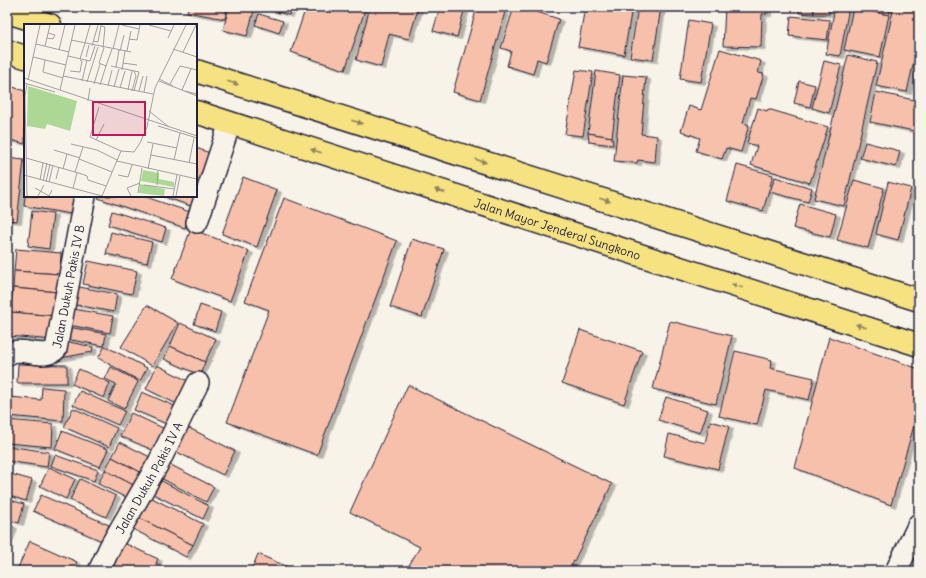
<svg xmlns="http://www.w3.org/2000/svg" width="926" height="578" viewBox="0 0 926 578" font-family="Delius,sans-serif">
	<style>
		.building { fill: #f7c0aa; stroke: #22223b; filter: url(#shadow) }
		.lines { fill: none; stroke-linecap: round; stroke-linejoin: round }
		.minor-casing { stroke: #22223b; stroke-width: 24 }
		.primary-casing { stroke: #22223b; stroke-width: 25 }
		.minor { stroke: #f7f3e8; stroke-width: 21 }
		.primary { stroke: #f7e281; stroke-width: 22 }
		.oneway { fill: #8c825e }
		.labels { text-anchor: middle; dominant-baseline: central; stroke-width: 3; stroke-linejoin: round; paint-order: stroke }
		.street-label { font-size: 12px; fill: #22223b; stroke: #f7f3e8 }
		.inset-road { fill: none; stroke: #a29fa3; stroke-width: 1 }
		.view { fill: #c2185b; fill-opacity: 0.15; stroke: #c2185b; stroke-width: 2 }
		.inset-edge { fill: none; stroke: #22223b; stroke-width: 2 }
	</style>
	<defs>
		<filter id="shadow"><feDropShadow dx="4.5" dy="2.5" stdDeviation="0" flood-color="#0004"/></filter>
	</defs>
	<rect width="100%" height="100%" fill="#f7f3e8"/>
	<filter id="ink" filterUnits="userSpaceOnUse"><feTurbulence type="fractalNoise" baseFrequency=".025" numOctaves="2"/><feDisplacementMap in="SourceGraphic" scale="8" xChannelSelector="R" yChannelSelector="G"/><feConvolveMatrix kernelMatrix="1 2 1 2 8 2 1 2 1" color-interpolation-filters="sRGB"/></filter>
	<g filter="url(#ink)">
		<g class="building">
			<path d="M188,7H227L225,19L187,12Z"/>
			<path d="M229,7H255L247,36L223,30Z"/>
			<path d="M259,7H291L289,15Z"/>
			<path d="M306,7H366L345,70L291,52Z"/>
			<path d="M370,7L418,9L409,39L389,34L381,67L356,60Z"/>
			<path d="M440,7H465L457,37L433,31Z"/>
			<path d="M477,7H486L505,12L480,100L453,92Z"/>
			<path d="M514,7H521L559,19L546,62L537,59L533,74L507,66L511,51L501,48Z"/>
			<path d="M585,7H632L624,55L578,47Z"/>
			<path d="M638,7H661L653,60L630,57Z"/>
			<path d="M725,7H767V14H762L761,47L723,46Z"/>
			<path d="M799,7H814V14L799,13Z"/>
			<rect x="814" y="7" width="15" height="7"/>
			<path d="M835,7H849L840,56L826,54Z"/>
			<path d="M853,7H890L889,15Z"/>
			<path d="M894,7H919V38L907,92L876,86Z"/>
			<path d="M853,8L889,15L880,57L844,50Z"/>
			<path d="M259,14L283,21L279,33L255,25Z"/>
			<path d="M791,16L830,20L827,40L789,36Z"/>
			<path d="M689,20L711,24L701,82L680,79Z"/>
			<path d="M720,49L761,61L758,73L764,74L756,99L750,98L743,123L749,125L741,152L726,148L722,159L696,151L700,138L681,131L689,106L701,110Z"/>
			<path d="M848,55L877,62L844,206L814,199Z"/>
			<path d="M824,61L841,65L829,113L812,108Z"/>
			<path d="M576,70L593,72L583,136L565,134Z"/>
			<path d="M596,71L620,75L612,137L588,133Z"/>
			<path d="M623,75L646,77L641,134L657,136L655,162L638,160L637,163L614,161Z"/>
			<path d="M799,81L815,85L810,107L794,103Z"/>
			<path d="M7,85L25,91V144L7,139Z"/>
			<path d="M876,92L919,101V132L870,122Z"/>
			<path d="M758,108L767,111L768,109L828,127L810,183L751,165L757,146L747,143Z"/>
			<path d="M588,133L612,137L613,145L589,142Z"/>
			<path d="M865,142L900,151L896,167L860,158Z"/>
			<path d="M196,148L210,153L196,192Z"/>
			<path d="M7,158L24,160L17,221L7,220Z"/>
			<path d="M737,165L773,175L763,211L727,201Z"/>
			<path d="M243,177L277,190L257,247L222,234Z"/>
			<path d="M775,177L812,188L808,202L770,192Z"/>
			<path d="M854,180L884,188L868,248L837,240Z"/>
			<path d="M888,182L911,188L898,240L876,234Z"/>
			<path d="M25,196L74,197L71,214L24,206Z"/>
			<path d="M99,196H143L190,212L185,228L98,198Z"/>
			<path d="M162,196H195L191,206Z"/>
			<path d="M284,198L397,241L317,455L227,422L269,310L245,301Z"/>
			<path d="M800,204L836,214L830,237L793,228Z"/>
			<path d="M32,211L53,214L49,249L28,246Z"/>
			<path d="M112,211L166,228L162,242L108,225Z"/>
			<path d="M191,229L249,251L230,301L172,279Z"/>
			<path d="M111,232L152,242L147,263L106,254Z"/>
			<path d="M412,239L444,249L422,317L390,307Z"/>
			<path d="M16,249L61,253L60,274L14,271Z"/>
			<path d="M88,261L137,271L132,294L83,284Z"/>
			<path d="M14,271L60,274L58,292L13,288Z"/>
			<path d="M74,286L117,294L114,312L71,304Z"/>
			<path d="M13,288L58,292L56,316L10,312Z"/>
			<path d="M147,305L178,323L152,366L121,347Z"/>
			<path d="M200,305L221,312L215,331L194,324Z"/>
			<path d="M68,308L113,316L110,333L64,324Z"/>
			<path d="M10,312L56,316L54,340L8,336Z"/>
			<path d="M670,321L732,336L716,404L653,389Z"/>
			<path d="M180,323L216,339L205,362L170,346Z"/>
			<path d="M63,326L106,334L104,346L61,338Z"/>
			<path d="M580,330L642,351L624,404L562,383Z"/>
			<path d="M829,337L919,369V408L891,505L795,468Z"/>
			<path d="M60,340L93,347L92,352L56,359Z"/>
			<path d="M105,346L147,368L140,381L98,358Z"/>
			<path d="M170,346L205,362L200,375L164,359Z"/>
			<path d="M735,351L772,360L770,368L814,378L809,400L766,390L757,425L719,416Z"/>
			<path d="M18,364L67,365V383H17Z"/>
			<path d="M157,365L188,381L177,404L146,389Z"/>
			<path d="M111,367L136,380L138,382L124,409L108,401L116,384L105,379Z"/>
			<path d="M79,369L110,383L104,398L72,384Z"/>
			<path d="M408,385L612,484L569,571H416L408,567L420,547L350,512Z"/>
			<path d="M42,387L64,389L63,421L8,416L10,397L41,400Z"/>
			<path d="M80,391L125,411L118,425L73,405Z"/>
			<path d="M142,392L177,407L169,425L134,410Z"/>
			<path d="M666,397L708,410L700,433L658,420Z"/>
			<path d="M73,408L117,428L109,447L64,427Z"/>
			<path d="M131,413L165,429L155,451L120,436Z"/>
			<path d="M7,420L53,424L52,447L7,443Z"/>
			<path d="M710,421L729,426L718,469L664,456L669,434L705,443Z"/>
			<path d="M185,426L235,451L223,475L173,450Z"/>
			<path d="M62,431L108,449L100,467L55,449Z"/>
			<path d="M120,442L152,458L144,474L112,457Z"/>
			<path d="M7,446L49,452L47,467L7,461Z"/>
			<path d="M55,455L98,470L94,481L51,466Z"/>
			<path d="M112,457L144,474L137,487L105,470Z"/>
			<path d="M165,462L214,487L206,502L157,476Z"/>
			<path d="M49,467L75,479L66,499L40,486Z"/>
			<path d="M105,470L137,487L131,500L98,484Z"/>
			<path d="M7,473L32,480L26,501L7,495Z"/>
			<path d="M80,479L116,496L106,517L70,500Z"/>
			<path d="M158,479L209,506L203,519L151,493Z"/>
			<path d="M41,495L109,525L102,541L33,511Z"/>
			<path d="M148,496L203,524L193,545L137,517Z"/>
			<path d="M7,499L24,504L19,523L7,519Z"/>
			<path d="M137,517L193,545L186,557L131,528Z"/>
			<path d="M7,524L13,526L7,543Z"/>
			<path d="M30,541L77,562L73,571L17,570Z"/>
			<path d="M122,542L158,559L156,563L173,571H108Z"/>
			<path d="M258,554L297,571H251Z"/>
		</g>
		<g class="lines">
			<defs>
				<g id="minor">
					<path d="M197,222L230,123"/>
					<path id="s1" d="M7,355C19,344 44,362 56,349L85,196"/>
					<path id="s2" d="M99,571L110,547L159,462L198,383"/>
					<path d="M896,571L919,524"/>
				</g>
				<g id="primary">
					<path d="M7,12L50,25"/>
					<path d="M7,51L25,57"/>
					<path d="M196,71L919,300"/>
					<path id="s3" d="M196,112L919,345"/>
				</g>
			</defs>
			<use href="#minor" class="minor-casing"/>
			<use href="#primary" class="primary-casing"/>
			<use href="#minor" class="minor"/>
			<use href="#primary" class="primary"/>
		</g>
		<defs><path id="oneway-solid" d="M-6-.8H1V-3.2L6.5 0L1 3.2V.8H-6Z"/></defs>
		<g class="oneway">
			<use href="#oneway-solid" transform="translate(233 83) rotate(18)"/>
			<use href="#oneway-solid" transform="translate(357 122) rotate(18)"/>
			<use href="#oneway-solid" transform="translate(316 151) rotate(-162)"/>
			<use href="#oneway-solid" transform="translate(481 161) rotate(18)"/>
			<use href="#oneway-solid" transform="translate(440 191) rotate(-162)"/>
			<use href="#oneway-solid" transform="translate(605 200) rotate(18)"/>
			<use href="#oneway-solid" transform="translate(737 286) rotate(-162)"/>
			<use href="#oneway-solid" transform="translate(861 326) rotate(-162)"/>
		</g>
	</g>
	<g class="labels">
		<g class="street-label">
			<text stroke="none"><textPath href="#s3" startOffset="380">Jalan Mayor Jenderal Sungkono</textPath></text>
			<text stroke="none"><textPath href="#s1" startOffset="115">Jalan Dukuh Pakis IV B</textPath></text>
			<text stroke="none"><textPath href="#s2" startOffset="106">Jalan Dukuh Pakis IV A</textPath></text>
		</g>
	</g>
	<g transform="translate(24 24)">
		<rect width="173" height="173" fill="#f7f3e8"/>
		<path d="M119,146L135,149V155L150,158V163L117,157ZM116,160L141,165L140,172L115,169Z" fill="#add795"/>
		<path d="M4,62L53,77L46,107L23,100L21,105L3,102Z" fill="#add795"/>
		<path class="inset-road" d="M98,1L115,5M125,1L147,7M77,2L81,3L79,24M23,14L29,15L31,11L24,9M144,14L150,1M105,15L113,16L116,1M47,16L107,28M69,17L74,18L77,1M61,19L66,1M12,20L45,28M21,22L26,1M68,22L74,1M80,24L75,39L82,42L88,25M89,25L95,1M149,25L173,33M35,26L41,1M96,27L100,11M103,27L107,7M159,28L172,1M44,32L66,37L71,22M9,33L42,41M62,33L65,21M56,35L61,19M21,36L19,48L39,54M99,39L113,41M87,42L115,48L110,67M92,43L95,26M98,46L101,27M46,47L56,48L58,37L56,36M39,52L129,70M0,54L173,112M135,55L149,62M4,56L16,1M58,57L63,36M135,57L173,72M63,58L74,23M0,59L31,68M70,60L76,40M146,60L156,42L173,46M76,61L82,42M84,62L88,46M90,63L95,45M96,64L101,47M36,66L51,1M104,66L108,47M158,66L167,45M108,67L112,52L110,47M115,67L119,52M161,67L173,70M120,68L123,52M64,77L66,64M75,83L66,113L97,127M125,87L145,103M134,102L173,114M72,116L80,100M123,118L153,124M47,120L73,126L93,136M30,126L56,134M127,131L173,140M2,134L58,150L63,152L64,156L82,162M55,135L88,148M150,136L156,109M93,137L173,155M165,139L170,114M39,145L43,130M124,145L129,120M51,148L59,123M0,151L78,172M94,151L104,153L108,141M32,155L35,143M16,156L19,139M19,157L23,139M22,158L26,140M25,158L29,141M120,161L151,165M133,161L134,147M11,164L25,172L28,166M49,164L53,149M114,169L118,144M3,172L1,72L3,60M14,172L20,161M78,172L97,127L110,128L116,119L123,103L131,64L162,1M107,172L103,164L116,159M149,172L153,151M152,172L156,152"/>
		<path class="view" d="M69,78H121V111H69Z"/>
		<rect width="173" height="173" class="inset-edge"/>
	</g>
	<rect width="926" height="578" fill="none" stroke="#f7f3e8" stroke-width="24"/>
	<rect x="12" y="12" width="902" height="554" fill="none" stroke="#22223b" stroke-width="1.5" filter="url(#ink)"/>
</svg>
